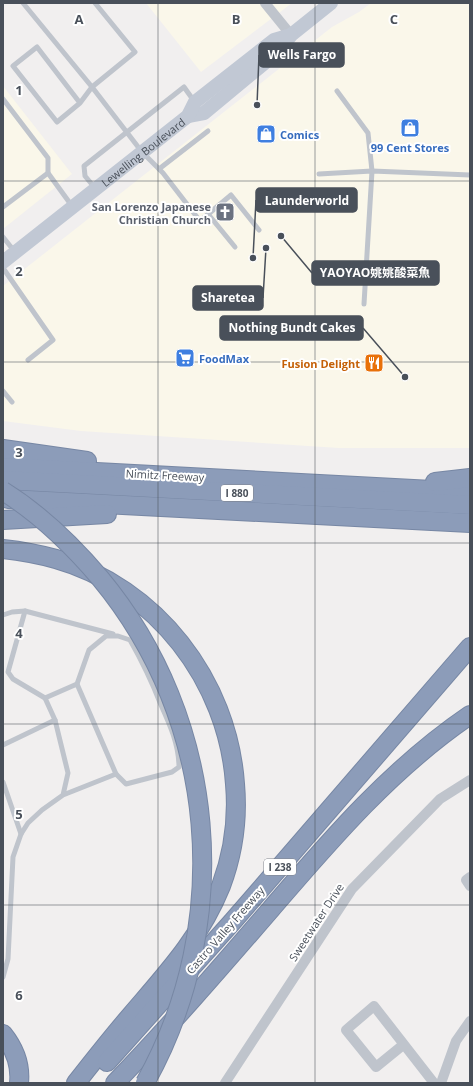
<svg xmlns="http://www.w3.org/2000/svg" width="473" height="1086" viewBox="0 0 473 1086" font-family="'Open Sans','Noto Sans SC',sans-serif">
	<style>
		.commercial { fill: #faf7ea }
		.lines { fill: none; stroke-linecap: round; stroke-linejoin: round }
		.motorway-casing { stroke: #7787a4; stroke-width: 20 }
		.service { stroke: #bfc4cc; stroke-width: 5 }
		.minor { stroke: #bfc4cc; stroke-width: 10 }
		.secondary { stroke: #c1c8d4; stroke-width: 14 }
		.motorway { stroke: #8c9cb9; stroke-width: 18 }
		.motorway-bridge-casing { stroke: #7787a4; stroke-width: 20; stroke-linecap: butt }
		.motorway-bridge { stroke: #8c9cb9; stroke-width: 18 }
		.grid { fill: none; stroke: #49505a; stroke-width: 1; stroke-opacity: 0.55 }
		.labels { text-anchor: middle; dominant-baseline: central; stroke-width: 4; stroke-linejoin: round; paint-order: stroke }
		.shield { fill: #fff; stroke: #80848c; stroke-width: 1 }
		.shield-label { font-size: 10px; font-weight: bold; fill: #49505a }
		.shop-label { font-size: 11px; font-weight: bold; fill: #366cbe; stroke: #fff; text-anchor: start }
		.street-label { font-size: 11px; fill: #49505a; stroke: #fff }
		.worship-label { font-size: 11px; font-weight: bold; fill: #5b616d; stroke: #fff; text-anchor: end }
		.food-label { font-size: 11px; font-weight: bold; fill: #c56008; stroke: #fff; text-anchor: end }
		.grid-label { font-size: 13px; text-anchor: middle; font-weight: bold; fill: #49505a; stroke: #fff; stroke-width: 4; stroke-linejoin: round; paint-order: stroke }
		.leader { fill: none; stroke: #49505a; stroke-width: 1.5 }
		.callout-dot { fill: #49505a; stroke: #fff; stroke-width: 1.5 }
		.callout { fill: #49505a; stroke: #49505a; stroke-width: 1.5 }
		.callout-label { font-size: 12px; text-anchor: middle; font-weight: bold; fill: #fff }
	</style>
	<rect width="100%" height="100%" fill="#f1efef"/>
	<g class="commercial">
		<path d="M146,3H292L201,72Z"/>
		<path d="M371,3H470V448H339L81,431L3,421V286L332,27L359,12Z"/>
		<path d="M3,86L72,174L3,229Z"/>
	</g>
	<g class="lines">
		<defs>
			<g id="motorway">
				<path d="M3,449L87,461"/>
				<path d="M3,467L470,492"/>
				<path d="M3,480L470,505"/>
				<path d="M435,482L470,478"/>
				<path d="M8,499L470,523"/>
				<path d="M3,520L107,514"/>
				<path d="M3,549C21,551 38,554 56,559C156,587 228,681 235,784C238,818 233,854 221,886C200,938 168,972 132,1014C113,1036 94,1060 76,1083"/>
				<path d="M3,1034C15,1049 21,1064 19,1083"/>
				<path d="M107,1062L233,921L470,647"/>
				<path d="M115,1083C169,1027 220,968 271,909C332,838 392,768 470,715"/>
			</g>
		</defs>
		<use href="#motorway" class="motorway-casing"/>
		<g class="service">
			<path d="M23,3L92,87L142,152L163,173L200,221L231,195L259,230"/>
			<path d="M337,91L368,133L372,171L364,304"/>
			<path d="M3,99L48,158V173L72,206"/>
			<path d="M80,103L37,47L13,66L57,122L80,103L92,87L135,52L95,3"/>
			<path d="M159,169L208,131"/>
			<path d="M319,174L372,171L470,175"/>
			<path d="M95,188L85,176L84,166L184,87L194,101"/>
			<path d="M3,207L48,173"/>
			<path d="M208,214L235,247"/>
			<path d="M3,237L15,252"/>
			<path d="M3,268L53,340L28,360"/>
			<path d="M3,391L12,402"/>
			<path d="M25,611L8,672L13,679L45,698"/>
			<path d="M3,615L12,612L25,611L113,634"/>
			<path d="M77,684L89,650L106,636H118L130,640C142,661 152,682 161,705C170,725 179,745 179,767L172,772L126,784L116,774"/>
			<path d="M3,745L55,720"/>
			<path d="M3,782L21,834"/>
			<path d="M3,977L8,959L13,857L21,834L28,823L42,810L63,795L116,774L77,684L45,698L55,720L68,773L63,795"/>
		</g>
		<g class="minor">
			<path d="M265,3L291,35"/>
			<path d="M470,877L466,880L470,886"/>
			<path d="M403,1045L376,1067L346,1030L374,1006L434,1083"/>
			<path d="M225,1083L352,889L440,799L470,780"/>
			<path d="M441,1083L456,1041L470,1021"/>
		</g>
		<g class="secondary">
			<path d="M188,116L204,113L279,51L291,35L331,3"/>
			<path id="s1" d="M3,262L188,116L195,102L274,40L291,35"/>
		</g>
		<use href="#motorway" class="motorway"/>
		<defs>
			<path id="motorway-bridge" d="M3,491C40,514 72,545 100,578C218,720 235,922 145,1083"/>
		</defs>
		<use href="#motorway-bridge" class="motorway-bridge-casing"/>
		<use href="#motorway-bridge" class="motorway-bridge"/>
	</g>
	<path class="grid" d="M158,3V1083M315,3V1083M3,181H470M3,362H470M3,543H470M3,724H470M3,905H470"/>
	<defs>
		<symbol id="shop-square" viewBox="-11 -11 22 22"><rect x="-9" y="-9" width="18" height="18" rx="4" fill="#3f7fe0" stroke="#fff"/><path d="M-5-2.5h2.3a2.7 3.5 0 0 1 5.4 0H5L5.5 6h-11ZM-1.5-2.5h3a1.5 2.3 0 0 0-3 0Z" fill="#fff"/></symbol>
		<symbol id="church-square" viewBox="-11 -11 22 22"><rect x="-9" y="-9" width="18" height="18" rx="4" fill="#6b7280" stroke="#fff"/><path d="M-1.2-6h2.4v3.5h3.3v2.4h-3.3V6h-2.4V-.1h-3.3v-2.4h3.3Z" fill="#fff"/></symbol>
		<symbol id="supermarket-square" viewBox="-11 -11 22 22"><rect x="-9" y="-9" width="18" height="18" rx="4" fill="#3f7fe0" stroke="#fff"/><path d="M-6-5.5h2.5l.6 2H6L4.5 2H-2.5L-4.4-4H-6ZM-1.5 3.2a1.3 1.3 0 1 0 .1 0ZM3 3.2a1.3 1.3 0 1 0 .1 0Z" fill="#fff"/></symbol>
		<symbol id="restaurant-square" viewBox="-11 -11 22 22"><rect x="-9" y="-9" width="18" height="18" rx="4" fill="#e8710a" stroke="#fff"/><path d="M-5-6h1v4h1v-4h1v4h1v-4h1v5L-1.5 .5V6h-2V.5L-5-1ZM5-6V6H3V1.5H1.5Q1.5-4 5-6Z" fill="#fff"/></symbol>
	</defs>
	<g fill-rule="evenodd">
		<use href="#shop-square" x="399" y="117" width="22" height="22"/>
		<use href="#shop-square" x="255" y="123" width="22" height="22"/>
		<use href="#church-square" x="214" y="201" width="22" height="22"/>
		<use href="#supermarket-square" x="174" y="347" width="22" height="22"/>
		<use href="#restaurant-square" x="363" y="352" width="22" height="22"/>
	</g>
	<g class="labels">
		<g class="shield">
			<rect x="221" y="485" width="32" height="16" rx="3"/>
			<rect x="264" y="859" width="32" height="16" rx="3"/>
		</g>
		<g class="shield-label">
			<text x="237" y="493">I 880</text>
			<text x="280" y="867">I 238</text>
		</g>
		<g class="shop-label">
			<text x="280" y="134">Comics</text>
			<text x="410" y="147" text-anchor="middle">99 Cent Stores</text>
			<text x="199" y="358">FoodMax</text>
		</g>
		<g class="street-label">
			<text stroke="none"><textPath href="#s1" startOffset="178">Lewelling Boulevard</textPath></text>
			<text transform="translate(165 475) rotate(3)">Nimitz Freeway</text>
			<text transform="translate(316 922) rotate(-57)">Sweetwater Drive</text>
			<text transform="translate(225 930) rotate(-49)">Castro Valley Freeway</text>
		</g>
		<g class="worship-label">
			<text x="211" y="206">San Lorenzo Japanese<tspan x="211" dy="13">Christian Church</tspan></text>
		</g>
		<g class="food-label">
			<text x="360" y="363">Fusion Delight</text>
		</g>
	</g>
	<g class="grid-label">
		<text x="79" y="24">A</text>
		<text x="236" y="24">B</text>
		<text x="394" y="24">C</text>
		<text x="19" y="95">1</text>
		<text x="19" y="276">2</text>
		<text x="19" y="457">3</text>
		<text x="19" y="638">4</text>
		<text x="19" y="819">5</text>
		<text x="19" y="1000">6</text>
	</g>
	<path class="leader" d="M257 105L259 55M253 258L256 200M281 236L312 273M266 248L263 298M405 377L363 328"/>
	<g class="callout-dot">
		<circle cx="257" cy="105" r="4"/>
		<circle cx="253" cy="258" r="4"/>
		<circle cx="281" cy="236" r="4"/>
		<circle cx="266" cy="248" r="4"/>
		<circle cx="405" cy="377" r="4"/>
	</g>
	<g class="callout">
		<rect x="259" y="43" width="85" height="24" rx="4"/>
		<rect x="256" y="188" width="101" height="24" rx="4"/>
		<rect x="312" y="261" width="127" height="24" rx="4"/>
		<rect x="193" y="286" width="70" height="24" rx="4"/>
		<rect x="220" y="316" width="143" height="24" rx="4"/>
	</g>
	<g class="callout-label">
		<text x="302" y="59">Wells Fargo</text>
		<text x="307" y="205">Launderworld</text>
		<text x="375" y="277">YAOYAO姚姚酸菜魚</text>
		<text x="228" y="302">Sharetea</text>
		<text x="292" y="332">Nothing Bundt Cakes</text>
	</g>
	<rect width="473" height="1086" fill="none" stroke="#49505a" stroke-width="8"/>
</svg>
